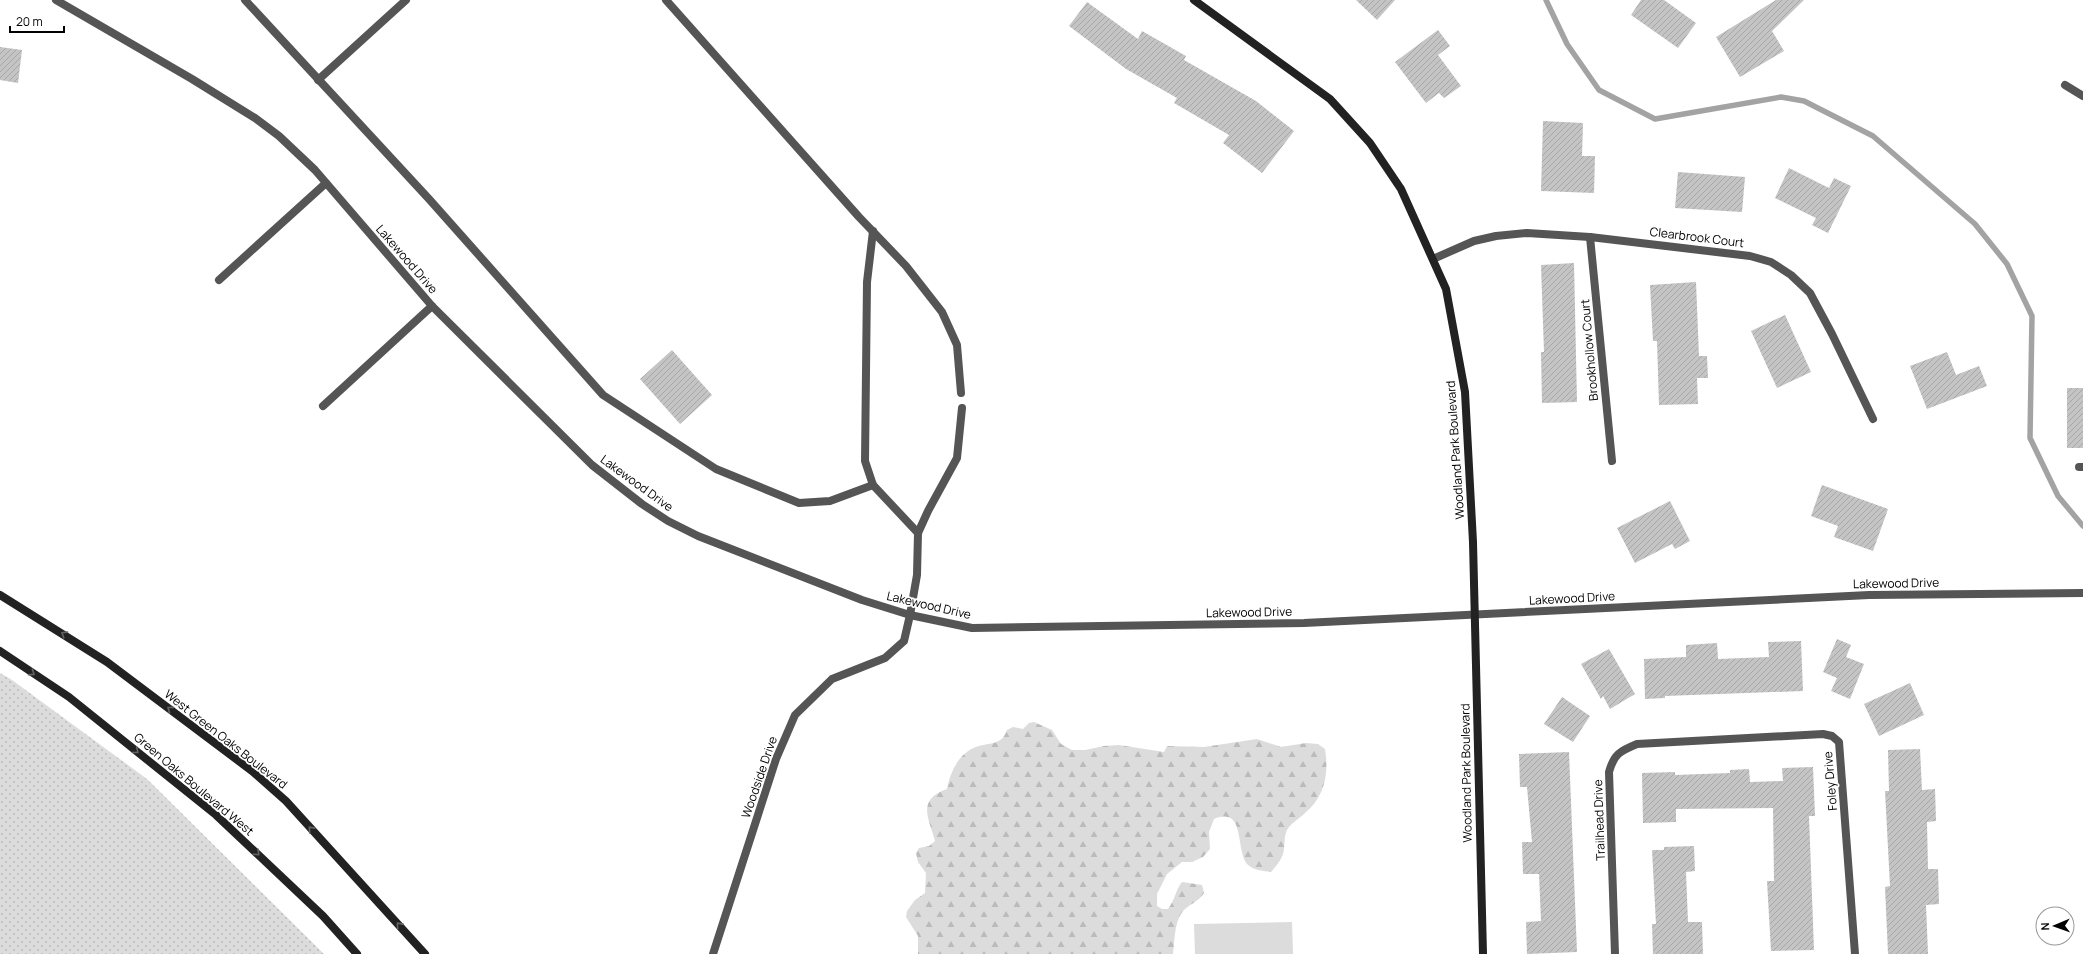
<svg xmlns="http://www.w3.org/2000/svg" width="2083" height="954" viewBox="0 0 2083 954" font-family="Manrope,sans-serif">
	<style>
		.grass { fill: url(#grass-dots) }
		.forest { fill: url(#forest-firs) }
		.green { fill: #dcdcdc }
		.lines { fill: none; stroke-linecap: round; stroke-linejoin: round }
		.stream { stroke: #a3a3a3; stroke-width: 5.5 }
		.building { fill: url(#building-hatch) }
		.lane { stroke: #555; stroke-width: 8 }
		.street { stroke: #555; stroke-width: 8 }
		.secondary { stroke: #222; stroke-width: 8 }
		.oneway { stroke: #646464 }
		.labels { text-anchor: middle; dominant-baseline: central; stroke-width: 3.5; stroke-linejoin: round; paint-order: stroke }
		.street-label { font-size: 12px; fill: #000; stroke: #fff }
	</style>
	<defs>
		<pattern id="grass-dots" width="8" height="8" patternUnits="userSpaceOnUse"><rect width="8" height="8" fill="#dcdcdc"/><path d="M2 2h.1M6 6h.1" fill="none" stroke="#bbb" stroke-width="1.8" stroke-linecap="round"/></pattern>
		<pattern id="forest-firs" width="22" height="20" patternUnits="userSpaceOnUse"><rect width="22" height="20" fill="#dcdcdc"/><path d="M5 1l3.5 6h-7zM16 11l3.5 6h-7z" fill="#bbb"/></pattern>
		<pattern id="building-hatch" width="6" height="6" patternUnits="userSpaceOnUse"><rect width="6" height="6" fill="#c4c4c4"/><path d="M-1 1l2-2M0 6l6-6M5 7l2-2" fill="none" stroke="#a7a7a7"/></pattern>
	</defs>
	<rect width="100%" height="100%" fill="#fff"/>
	<path class="grass" d="M0,673L12,680L147,779L324,954H0Z"/>
	<path class="forest" d="M1034,722L1052,730L1061,744L1072,750H1085L1104,746L1119,745L1164,752L1167,746L1204,747L1257,739L1281,747L1306,743L1318,744L1325,749C1329,774 1325,796 1305,813C1299,819 1292,822 1287,830C1284,837 1285,841 1284,848C1284,857 1277,865 1271,872C1263,871 1253,870 1247,864C1235,849 1246,806 1214,819L1209,832L1210,849L1203,857L1192,862H1182L1167,874L1157,894V906L1162,909H1168C1176,898 1175,891 1182,882L1202,885L1204,893C1199,901 1192,903 1185,909C1174,919 1175,940 1173,954H918V936L906,917L907,911L915,900L925,893L926,873L918,862L916,853L919,848L929,846L935,841C929,818 916,800 947,789C950,772 959,753 976,747C989,742 1002,746 1007,730L1013,727L1023,729L1029,723Z"/>
	<path class="green" d="M1292,922L1293,954H1195L1194,924Z"/>
	<g class="lines">
		<path class="stream" d="M1546,0L1567,44L1599,90L1655,119L1781,97L1804,101L1873,136L1975,224L2007,264L2032,316L2030,438L2058,496L2083,526"/>
	</g>
	<g class="building">
		<path d="M1356,0H1395L1377,20Z"/>
		<path d="M1641,0H1664L1696,23L1678,48L1631,15Z"/>
		<path d="M1776,0H1804L1772,31L1784,51L1740,77L1716,37Z"/>
		<path d="M1087,2L1138,39L1142,31L1186,56L1184,60L1256,101L1294,131L1262,173L1223,143L1229,135L1174,103L1177,98L1126,69L1069,26Z"/>
		<path d="M1438,30L1450,46L1438,55L1461,86L1444,98L1439,93L1426,103L1395,62Z"/>
		<path d="M0,47L22,50L18,83L0,80Z"/>
		<path d="M1543,121L1583,123L1582,156H1595L1594,193L1541,191Z"/>
		<path d="M1789,168L1829,188L1834,178L1851,186L1828,233L1812,225L1816,218L1775,198Z"/>
		<path d="M1678,172L1745,177L1742,212L1675,208Z"/>
		<path d="M1574,263L1577,402L1542,403L1541,352H1544L1541,265Z"/>
		<path d="M1696,282L1699,356H1707L1708,378H1697L1698,404L1659,405L1657,341H1653L1650,285Z"/>
		<path d="M1785,315L1811,372L1777,388L1751,331Z"/>
		<path d="M672,350L712,395L680,424L640,379Z"/>
		<path d="M1947,352L1956,375L1979,366L1987,386L1927,409L1910,366Z"/>
		<rect x="2067" y="388" width="16" height="60"/>
		<path d="M1822,485L1888,509L1873,551L1834,537L1838,526L1811,516Z"/>
		<path d="M1670,501L1690,541L1675,549L1672,544L1635,563L1617,528Z"/>
		<path d="M1837,639L1851,645L1846,657L1864,664L1850,699L1831,691L1837,678L1823,672Z"/>
		<path d="M1801,641L1803,691L1665,696V698L1645,699L1644,659L1686,657V645L1717,643L1718,659L1769,657L1768,642Z"/>
		<path d="M1609,649L1635,694L1610,709L1603,696L1601,699L1581,664Z"/>
		<path d="M1910,683L1924,715L1879,736L1864,704Z"/>
		<path d="M1562,697L1590,716L1573,742L1544,724Z"/>
		<path d="M1920,749L1922,790L1935,789L1936,821L1927,822L1928,869H1938L1939,904L1926,905L1928,954H1888L1885,887L1890,886L1885,791H1889L1888,750Z"/>
		<path d="M1569,752L1577,952L1527,954L1526,922L1541,921L1539,874H1523L1522,842H1532L1527,787H1520L1519,754Z"/>
		<path d="M1813,767L1815,816H1809L1814,950L1771,951L1767,881H1774L1773,808L1676,809V822L1643,823L1642,773L1675,772V775L1730,773V770L1749,769L1750,782L1783,781L1782,768Z"/>
		<path d="M1694,846L1695,871L1686,872L1688,922H1702L1703,954H1653L1652,924H1656L1652,850H1664V847Z"/>
	</g>
	<g class="lines">
		<g class="lane">
			<path d="M245,0L429,199L603,395L716,469L799,503L830,501L873,485"/>
			<path d="M666,0L859,217L906,266L942,312L957,345L961,393"/>
			<path d="M318,80L406,0"/>
			<path d="M873,231L867,282L865,461L873,485L918,533"/>
			<path d="M219,280L326,183"/>
			<path d="M323,406L432,306"/>
			<path d="M2079,467H2083"/>
			<path d="M910,615L917,575L918,533L928,511L957,458L962,408"/>
		</g>
		<g class="street">
			<path d="M56,0L192,79L255,118L279,136L315,170L432,306L592,465L642,504L668,521L698,536L862,600L910,615L972,628L1304,623L1869,595L2083,593"/>
			<path d="M2065,85L2083,96"/>
			<path d="M1590,237L1612,461"/>
			<path d="M1433,259L1474,241L1496,236L1527,233L1590,237L1750,256L1771,262L1791,275L1810,293L1832,334L1873,419"/>
			<path d="M713,954L776,759L795,715L832,679L885,658L904,641L910,615"/>
			<path d="M1615,954L1609,772C1614,754 1620,751 1637,744L1823,734L1832,736L1839,742L1855,954"/>
		</g>
		<g class="secondary">
			<path d="M1194,0L1330,99L1370,143L1401,189L1446,289L1465,392L1473,542L1483,954"/>
			<path d="M0,595L107,662L252,771L286,801L425,954"/>
			<path d="M0,651L69,697L216,815L323,916L357,954"/>
		</g>
	</g>
	<defs><path id="oneway-chevron" d="M-2-3.5L2.5 0L-2 3.5" fill="none" stroke-width="1.6" stroke-linecap="round" stroke-linejoin="round"/></defs>
	<g class="oneway">
		<use href="#oneway-chevron" transform="translate(64 634) rotate(-148)"/>
		<use href="#oneway-chevron" transform="translate(32 673) rotate(34)"/>
		<use href="#oneway-chevron" transform="translate(170 709) rotate(-143)"/>
		<use href="#oneway-chevron" transform="translate(136 751) rotate(39)"/>
		<use href="#oneway-chevron" transform="translate(311 829) rotate(-132)"/>
		<use href="#oneway-chevron" transform="translate(257 853) rotate(43)"/>
		<use href="#oneway-chevron" transform="translate(399 925) rotate(-132)"/>
	</g>
	<g class="labels">
		<g class="street-label">
			<text transform="translate(1697 237) rotate(7)">Clearbrook Court</text>
			<text transform="translate(407 259) rotate(49)">Lakewood Drive</text>
			<text transform="translate(1589 350) rotate(-95)">Brookhollow Court</text>
			<text transform="translate(1455 450) rotate(-94)">Woodland Park Boulevard</text>
			<text transform="translate(637 483) rotate(36)">Lakewood Drive</text>
			<text transform="translate(1896 583) rotate(-1)">Lakewood Drive</text>
			<text transform="translate(1572 598) rotate(-3)">Lakewood Drive</text>
			<text transform="translate(929 605) rotate(13)">Lakewood Drive</text>
			<text transform="translate(1249 612) rotate(-1)">Lakewood Drive</text>
			<text transform="translate(226 739) rotate(38)">West Green Oaks Boulevard</text>
			<text transform="translate(1466 773) rotate(-91)">Woodland Park Boulevard</text>
			<text transform="translate(759 777) rotate(-71)">Woodside Drive</text>
			<text transform="translate(1830 781) rotate(-95)">Foley Drive</text>
			<text transform="translate(194 784) rotate(40)">Green Oaks Boulevard West</text>
			<text transform="translate(1599 820) rotate(-92)">Trailhead Drive</text>
		</g>
	</g>
	<g transform="translate(2055 926) rotate(268)"><circle r="19" fill="#ffffff" stroke="#999999"/>
	<path d="M0-3L7 15L0 10L-7 15Z" fill="#000000"/>
	<text y="-6" font-size="11" font-weight="bold" text-anchor="middle" fill="#000000">N</text>
	</g>
	<path d="M10 26v6h54v-6" fill="none" stroke="#000000" stroke-width="2"/>
	<text x="16" y="26" font-size="12" fill="#000000" stroke="#ffffff" stroke-width="3" paint-order="stroke">20 m</text>
</svg>
